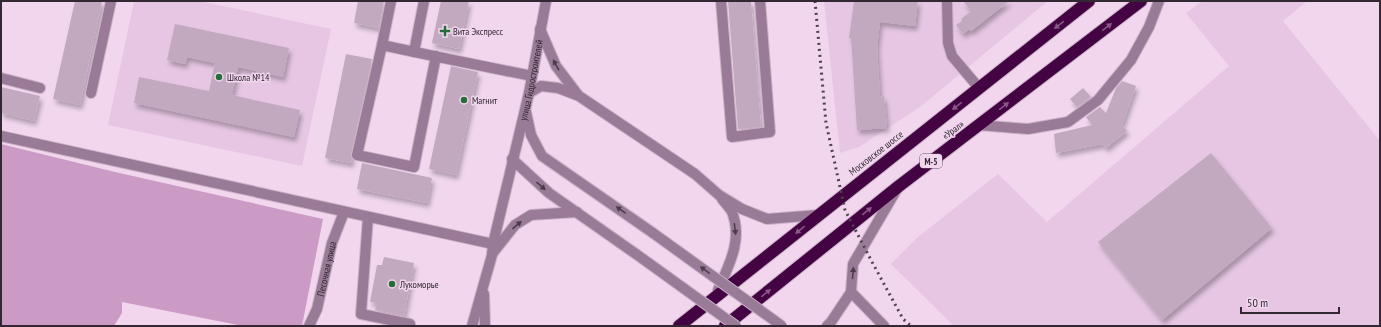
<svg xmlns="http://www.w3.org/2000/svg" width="1381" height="327" viewBox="0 0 1381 327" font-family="'PT Sans Narrow',sans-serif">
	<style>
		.built { fill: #e6c6e3 }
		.green { fill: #cb9bc6 }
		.building { fill: #c3a9c0; filter: url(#shadow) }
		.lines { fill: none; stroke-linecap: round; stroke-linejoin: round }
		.minor-casing { stroke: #cbb3c8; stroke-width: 12 }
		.highway-casing { stroke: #cbb3c8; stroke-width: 14 }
		.minor { stroke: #9a7b97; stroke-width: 10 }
		.highway { stroke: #440343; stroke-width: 12 }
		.rail { stroke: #4f434e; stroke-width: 3; stroke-dasharray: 2 4; stroke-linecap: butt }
		.minor-bridge-casing { stroke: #cbb3c8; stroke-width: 12; stroke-linecap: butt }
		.minor-bridge { stroke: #9a7b97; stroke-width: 10 }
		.oneway { fill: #895787 }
		.oneway2 { fill: #4c3d4a }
		.poi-dot { fill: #256d39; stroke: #f1d6ee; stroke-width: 1.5 }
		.labels { text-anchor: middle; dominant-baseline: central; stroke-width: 3; stroke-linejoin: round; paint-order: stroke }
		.shield { fill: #f1d6ee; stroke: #6b5c6a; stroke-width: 1 }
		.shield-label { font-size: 9px; font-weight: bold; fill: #322831 }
		.poi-label { font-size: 10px; fill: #322831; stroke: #f1d6ee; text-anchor: start }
		.street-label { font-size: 10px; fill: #322831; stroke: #f1d6ee }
	</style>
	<defs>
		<filter id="shadow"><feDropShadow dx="2.5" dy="4.5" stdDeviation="2" flood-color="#0004"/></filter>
	</defs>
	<rect width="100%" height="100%" fill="#f1d6ee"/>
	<g class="built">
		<path d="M134,1H199L331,29L302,166L108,125Z"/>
		<path d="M824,1H1048L920,107L859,147L840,153Z"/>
		<path d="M1202,1H1307L1283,21L1380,141V326H954L891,264L918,237L998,174L1047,222L1229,66L1186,13Z"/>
	</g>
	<path class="green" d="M1,144L115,172L323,219L302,326H243L122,302V313L114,326H1Z"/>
	<g class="building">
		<path d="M75,1H102L80,105L53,99Z"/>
		<path d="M358,1H384L379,28L354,23Z"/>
		<path d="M441,1H469L459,49L432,43Z"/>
		<path d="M728,1H751L761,127L738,129Z"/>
		<path d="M854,1H918L915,26L880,22L877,47L880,97L884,96L887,128L857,130L851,38H849Z"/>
		<path d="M963,1H1009L971,31L969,29L963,34L956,25L962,21L961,19L971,11Z"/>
		<path d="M175,24L289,48L283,77L238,67L232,95L300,110L294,137L134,103L139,77L209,91L215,63L187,57L185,64L167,60Z"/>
		<path d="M346,54L372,59L351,154L352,159L351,163L325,158Z"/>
		<path d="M451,66L478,72L456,175L429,169Z"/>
		<path d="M1122,81L1136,86L1122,125L1127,131L1106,148L1102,144L1056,153L1054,134L1092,125L1086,117L1100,107L1106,113L1116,88Z"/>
		<path d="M1,87L40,96L34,121L1,113Z"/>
		<path d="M1083,88L1091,97L1077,107L1070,99Z"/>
		<path d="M1211,153L1272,228L1162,320L1098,242Z"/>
		<path d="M362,163L432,178L427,203L357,189Z"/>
		<path d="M384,257L414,263L404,316L375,310L377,303L370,302L377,265H382Z"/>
	</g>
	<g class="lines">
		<defs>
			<g id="minor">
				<path d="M721,1L732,137L770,132L760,1"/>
				<path d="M947,1L948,43L952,56L979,88"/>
				<path d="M540,29L556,66L578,95"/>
				<path d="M382,45L391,1"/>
				<path d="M414,52L424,1"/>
				<path d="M436,56L414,167L357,155L382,45C432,56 482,66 532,76"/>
				<path d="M1,78L40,88"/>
				<path d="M91,93L111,1"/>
				<path d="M529,93L541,86L558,88L579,96L695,174L719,195L742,209L767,219L818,215"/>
				<path d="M526,112L531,135L542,156L653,233"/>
				<path d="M978,125L1028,129L1068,122L1098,100L1131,60L1149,27L1159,1"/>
				<path d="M1,136L493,244"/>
				<path d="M512,159L549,193L636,254"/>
				<path d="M368,217L361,314L410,324"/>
				<path d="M492,254L515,225L531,215L577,212"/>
				<path d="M718,290C729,265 743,240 732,212C730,208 725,203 722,199"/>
				<path d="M484,294L485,326"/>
				<path id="s1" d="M309,326L317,309L332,243L344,212"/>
				<path id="s2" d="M472,326L492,255L493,244L529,93L546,1"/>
				<path d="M827,326L831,322L851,292"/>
				<path d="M884,326L851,292L853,264L897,189"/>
			</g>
			<g id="highway">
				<path d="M679,326L1089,1"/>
				<path d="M725,326L899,186L1141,1"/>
			</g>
		</defs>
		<use href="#minor" class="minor-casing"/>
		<use href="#highway" class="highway-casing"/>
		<use href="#minor" class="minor"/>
		<use href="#highway" class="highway"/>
		<path class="rail" d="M815,1L826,123L845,210L871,260L903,319L911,326"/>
		<defs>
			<g id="minor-bridge">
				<path d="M653,233L782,326"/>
				<path d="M636,254L736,326"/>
			</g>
		</defs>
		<use href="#minor-bridge" class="minor-bridge-casing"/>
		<use href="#minor-bridge" class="minor-bridge"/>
	</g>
	<defs><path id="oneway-solid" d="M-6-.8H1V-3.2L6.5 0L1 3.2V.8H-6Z"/></defs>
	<g class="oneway">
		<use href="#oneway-solid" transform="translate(1059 25) rotate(142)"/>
		<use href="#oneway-solid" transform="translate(1107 27) rotate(-37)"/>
		<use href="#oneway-solid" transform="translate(957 106) rotate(142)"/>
		<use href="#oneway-solid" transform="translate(1004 106) rotate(-37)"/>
		<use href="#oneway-solid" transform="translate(867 211) rotate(-39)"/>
		<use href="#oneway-solid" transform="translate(800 230) rotate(141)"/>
		<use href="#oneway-solid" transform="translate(766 293) rotate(-39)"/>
	</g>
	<g class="oneway2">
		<use href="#oneway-solid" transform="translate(556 65) rotate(-119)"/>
		<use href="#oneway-solid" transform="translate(541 186) rotate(41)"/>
		<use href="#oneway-solid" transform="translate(621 210) rotate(-145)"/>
		<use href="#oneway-solid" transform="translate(517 225) rotate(-41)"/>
		<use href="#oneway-solid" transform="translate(735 229) rotate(83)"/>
		<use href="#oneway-solid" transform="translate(705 270) rotate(-144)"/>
		<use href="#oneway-solid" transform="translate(853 273) rotate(-85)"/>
	</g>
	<g class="poi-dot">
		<path d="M443 25h4v4h4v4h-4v4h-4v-4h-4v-4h4z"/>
		<circle cx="219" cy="77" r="4"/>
		<circle cx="464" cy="100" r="4"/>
		<circle cx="392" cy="284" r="4"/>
	</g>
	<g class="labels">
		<rect class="shield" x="920" y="154" width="22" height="14" rx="3"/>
		<g class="shield-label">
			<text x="931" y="161">М-5</text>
		</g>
		<g class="poi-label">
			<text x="453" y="31">Вита Экспресс</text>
			<text x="227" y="77">Школа №14</text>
			<text x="472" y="100">Магнит</text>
			<text x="400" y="284">Лукоморье</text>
		</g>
		<g class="street-label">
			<text stroke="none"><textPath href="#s2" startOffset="253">улица Гидростроителей</textPath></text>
			<text transform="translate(953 130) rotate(-37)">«Урал»</text>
			<text transform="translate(876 153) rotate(-38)">Московское шоссе</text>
			<text stroke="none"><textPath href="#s1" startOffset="60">Песочная улица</textPath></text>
		</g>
	</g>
	<rect width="1381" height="327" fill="none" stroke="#322831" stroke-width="4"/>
	<path d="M1241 307v6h98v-6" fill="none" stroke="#322831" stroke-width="2"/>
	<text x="1247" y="307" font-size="12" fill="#322831" stroke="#f1d6ee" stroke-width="3" paint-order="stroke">50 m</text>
</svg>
